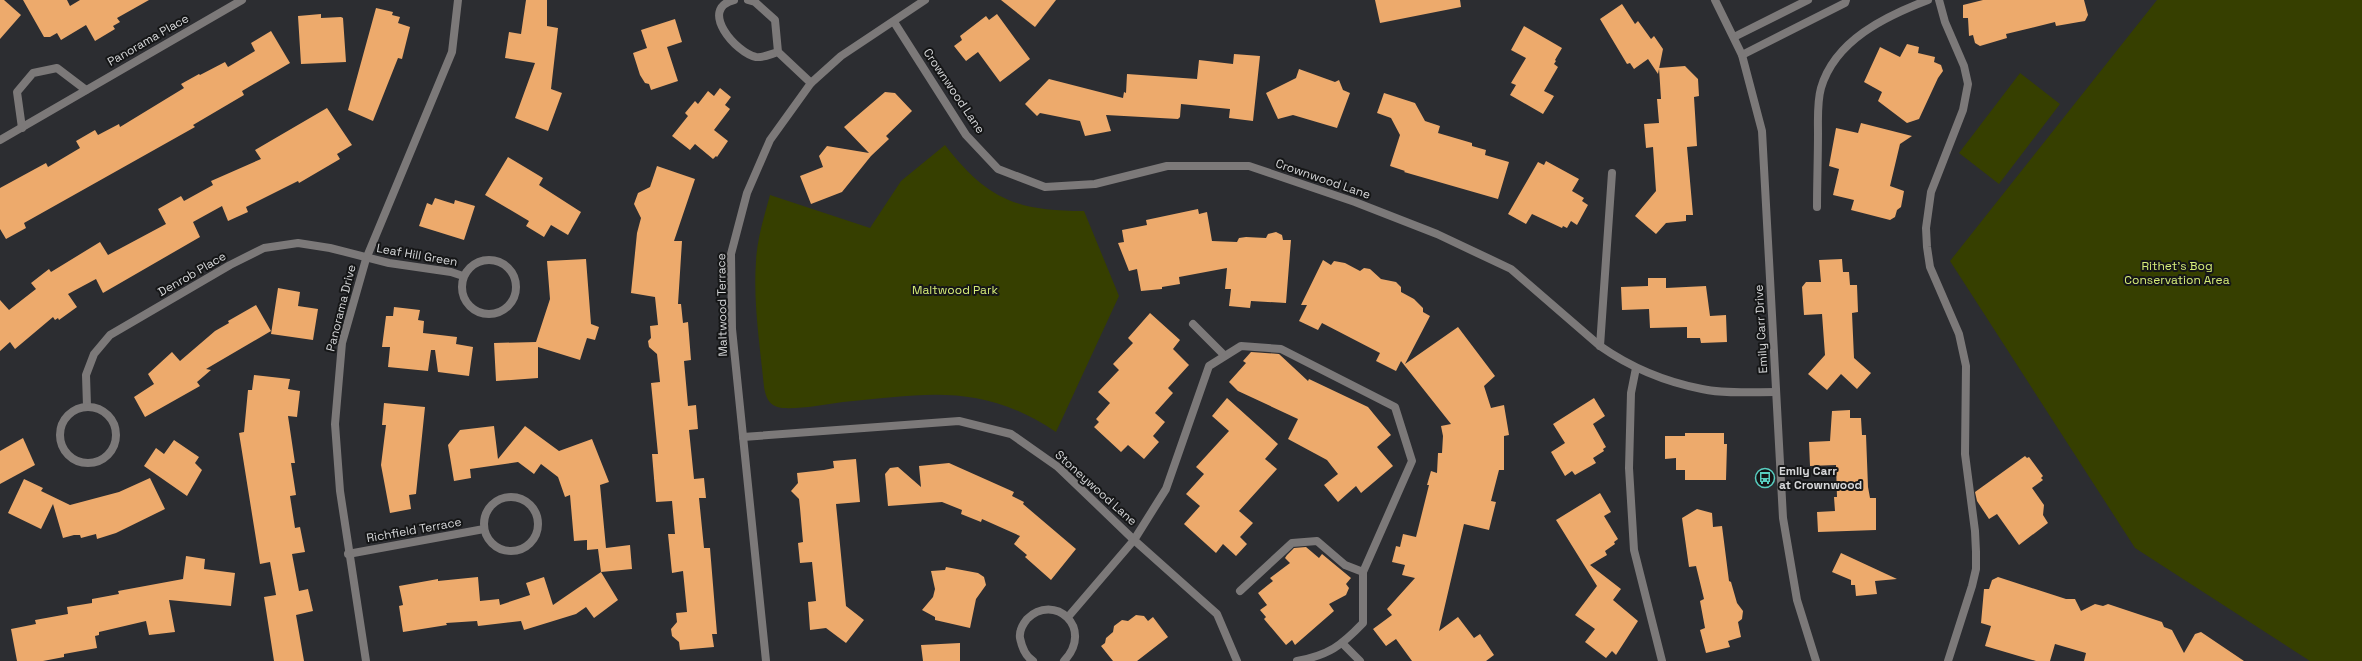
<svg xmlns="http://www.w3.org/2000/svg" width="2362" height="661" viewBox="0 0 2362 661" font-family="'Space Grotesk',sans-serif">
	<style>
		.green { fill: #363f00 }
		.building { fill: #edaa6c }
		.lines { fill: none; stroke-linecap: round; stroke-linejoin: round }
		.service { stroke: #7c7979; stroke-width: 8 }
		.minor { stroke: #7c7979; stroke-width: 8 }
		.tertiary { stroke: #7c7979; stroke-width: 8 }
		.labels { text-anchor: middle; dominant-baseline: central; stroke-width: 4; stroke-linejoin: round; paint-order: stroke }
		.street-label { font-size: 12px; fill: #d6d7d9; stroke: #151617 }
		.park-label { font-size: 12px; fill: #d6ec79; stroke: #151617 }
		.poi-label { font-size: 12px; font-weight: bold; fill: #d6d7d9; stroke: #151617; text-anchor: start }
	</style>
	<rect width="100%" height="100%" fill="#2c2d31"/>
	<g class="green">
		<path d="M2157,0H2362V661H2310L2135,548L1950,261Z"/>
		<path d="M2020,73L2060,104L1999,184L1959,153Z"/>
		<path d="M945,145C987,199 1016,211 1084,211L1119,296L1056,432C981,382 927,394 843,402C823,405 802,409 782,408C769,406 766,398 764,387C760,346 753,303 756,261C757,239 764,217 770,195L870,228L901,181Z"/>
	</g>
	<g class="building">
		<path d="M0,0H4L21,15L0,39Z"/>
		<path d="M23,0H67L70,6L80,0H149L117,18L120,22L113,26L115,29L95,41L86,25L61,40L57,33L50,37H44Z"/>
		<path d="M526,0H547V26L558,28L551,89L562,93L548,131L515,118L535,63L505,58L509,32L521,34Z"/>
		<path d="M1001,0H1056L1035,27Z"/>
		<path d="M1375,0H1460L1461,7L1380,23Z"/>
		<path d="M1983,0H2084L2088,15L2085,21L2079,22L2056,26L2055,22L2006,34L2007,38L1980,46L1975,43L1973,35L1969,36L1968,18H1963V5Z"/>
		<path d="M1622,4L1635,24L1638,21L1651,39L1654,36L1663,49L1658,74L1648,59L1634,69L1630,63L1627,64L1600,19Z"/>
		<path d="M376,8L393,12L392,15L400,17L398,23L410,27L402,59L398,58L373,121L348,110Z"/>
		<path d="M321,14V18L341,17L343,18L346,62L301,64L298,16Z"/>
		<path d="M997,14L1030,59L1000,82L978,52L966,61L954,46L962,40L960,36L986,16L989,20Z"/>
		<path d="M675,19L682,42L667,47L678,81L651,90L649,84L645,83L640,75L633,53L647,48L641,30Z"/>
		<path d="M1524,26L1562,48L1555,60L1556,61L1554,64L1558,67L1544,91L1554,96L1543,114L1510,95L1516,85L1511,83L1526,58L1511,50Z"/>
		<path d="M271,31L290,63L242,91L244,95L193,125L195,127L24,223L26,228L6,239L0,229V188L46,163L48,167L80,148L76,141L95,130L98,135L119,124L120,127L184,88L181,84L199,74L200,75L225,62L228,67L255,51L251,43Z"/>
		<path d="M1907,44L1919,47L1918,53L1935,57L1934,62L1941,65L1943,71L1938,78L1919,119L1907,123L1878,101L1882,92L1864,82L1880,47L1900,57Z"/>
		<path d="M1234,54L1260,56L1253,121L1229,118L1230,109L1181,104L1180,117L1178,119L1106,115L1111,131L1085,136L1080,121L1040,113L1037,116L1025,104L1049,79L1123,98L1124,92L1126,93L1127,74L1197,79L1199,60L1233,64Z"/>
		<path d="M1685,66L1698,79L1699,96L1694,97L1697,146L1687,147L1693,215H1686V221L1666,223L1656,234L1635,216L1656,191L1653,147L1646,148L1644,124L1659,123L1657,99H1661L1659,68Z"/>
		<path d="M1299,69L1335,82L1339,80L1343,90L1350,93L1337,128L1293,115L1278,119L1266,93L1296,78Z"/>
		<path d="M720,88L731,97L725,105L730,109L714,130L728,141L717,157L716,156L713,159L695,144L690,150L672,136L688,116L685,113L695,101L698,104L708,91L714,96Z"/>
		<path d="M885,92L895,93L912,111L886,136L889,139L871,156L842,192L811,204L800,176L823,167L819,156L827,146L869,153L844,127Z"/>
		<path d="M1384,93L1415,103L1425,121L1440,126L1438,133L1472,143V146L1486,150L1485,155L1509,162L1498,199L1404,172L1405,171L1390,166L1400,135L1391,118L1377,113Z"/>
		<path d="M327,108L352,145L337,154L340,159L299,183L298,181L246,207L248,212L228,221L222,206L193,222L200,237L103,293L96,279L68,294L77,307L59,320L58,318L55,320L53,317L15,349L10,342L0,351V300L9,310L36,289L31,283L49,269L51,272L100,242L108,255L166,224L158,209L181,196L184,201L213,185L211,181L261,159L255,150Z"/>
		<path d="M1861,123L1912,136L1900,144L1890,186L1904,191L1901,207L1897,210L1895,217L1890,220L1851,210L1854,200L1833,195L1839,169L1829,166L1836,128L1858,133Z"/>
		<path d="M508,157L543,178L539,185L581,212L568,235L551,225L544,237L526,226L529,221L485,195Z"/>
		<path d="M1546,161L1579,179L1572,191L1584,198L1582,201L1588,205L1577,225L1571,221L1567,228L1563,226L1562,228L1532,214L1526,224L1508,214L1538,162L1544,165Z"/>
		<path d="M657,166L695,179L674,241H682L678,304H681L683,323L688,322L691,360L684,361L688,406L696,405L698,429L689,430L694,479L704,478L706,498H699L704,548H710L717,634H712L714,647L680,650L679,642L672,636L671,629L677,622L676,613L687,612L683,571L672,573L668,534H675L672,501L656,502L652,454H658L651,383L660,382L657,354L649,347L648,341L651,338L650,326L658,325L655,297L631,293L637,233L641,218L634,204L638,193L650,187Z"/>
		<path d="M435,198L454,204L455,200L475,206L464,240L419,226L427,203L432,205Z"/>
		<path d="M1198,209L1199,214L1207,212L1212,241L1237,242L1239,238L1246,237L1266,238L1268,234L1276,232L1282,235L1283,240H1291L1286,303L1251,301L1250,308L1229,306L1231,289H1225L1227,268L1179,277L1180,284L1162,287V289L1141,291L1137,269L1129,271L1118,243L1124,242L1122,230L1147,225L1146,220Z"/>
		<path d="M586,259L591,324L599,327L595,340L587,338L580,360L538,347V378L496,381L494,343L536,342L550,299L547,261Z"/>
		<path d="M1842,259L1843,272H1849L1850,285H1857L1858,312L1852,313L1854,358L1871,373L1857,389L1841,374L1827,390L1808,374L1825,355L1822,314L1804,315L1802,287L1806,282H1821L1819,260Z"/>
		<path d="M1323,260L1331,265L1334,261L1345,263L1360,271L1364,268L1370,269L1381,279L1396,282L1401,287V292L1414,299L1423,308V312L1430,316L1405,364L1458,327L1495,376L1484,386L1491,408L1504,405L1509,435L1504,436V470H1499L1491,501L1496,502L1489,530L1464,524L1439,631L1458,617L1474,638L1480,634L1494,655L1486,661H1412L1396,639L1386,646L1373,629L1392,615L1387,609L1415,578L1402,575L1405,565L1392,562L1396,546L1400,547L1403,534L1416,537L1429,485H1427L1431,471L1437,473L1438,453H1442L1443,436L1441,426L1451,424L1401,361L1396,371L1376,361L1380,353L1322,323L1318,330L1299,321L1307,305H1301Z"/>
		<path d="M1648,278H1666V288L1706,286L1710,316L1726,315L1727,342L1701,343L1700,338H1687V327L1650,328L1649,309L1622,310L1621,287L1648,286Z"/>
		<path d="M278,288L300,292L298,306L318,309L313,340L271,334Z"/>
		<path d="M256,305L271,331L206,369L211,370L197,382L200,386L145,417L134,397L154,384L148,374L172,352L180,361L215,331L229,323L228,321Z"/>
		<path d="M394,307L420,310L418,320L424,321L423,333L457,337L456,344L473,347L469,376L438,372L435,350H431L428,371L388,367L390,347H382L386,316H393Z"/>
		<path d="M1150,313L1180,340L1173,349L1189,365L1168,388L1173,393L1155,413L1165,422L1153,436L1159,442L1144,459L1128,445L1121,452L1094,427L1099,422L1096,419L1110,403L1098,392L1119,370L1113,364L1133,343L1128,338Z"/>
		<path d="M1251,352L1279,354L1308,381L1309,379L1368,407L1391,435L1377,447L1393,466L1361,493L1356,486L1338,502L1324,485L1338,474L1327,460L1288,439L1298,419L1238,391L1229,382L1246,363L1243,361Z"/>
		<path d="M254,375L290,379L288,389L300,391L297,417L288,416L295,463H291L296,495L290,496L295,528L300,527L305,552L292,554L299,591L308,589L313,611L296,615L304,661H274L264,597L276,595L270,562L260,564L239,433L244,432L248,390H252Z"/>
		<path d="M1227,398L1278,444L1265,459L1277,469L1239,511L1253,523L1240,537L1247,544L1236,556L1223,544L1216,553L1184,524L1200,506L1186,494L1204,474L1196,467L1229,431L1212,416Z"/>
		<path d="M1594,398L1605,416L1593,424L1606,447L1603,449L1604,451L1593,458L1596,463L1575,475L1572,471L1565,476L1551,452L1565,443L1553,424Z"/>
		<path d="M384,403L425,407L416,494L409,495L411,509L390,513L381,465L386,425H382Z"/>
		<path d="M1850,410V418H1861L1862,435H1866L1868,487L1870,498H1876V530L1818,532L1817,512L1835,511L1834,497H1837L1836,465L1810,466L1809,442L1830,441L1832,411Z"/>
		<path d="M494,426L498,459L525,426L559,451L592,439L609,482L600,485L606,548L630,545L632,569L601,572L618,600L594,618L586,607L576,614L524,630L521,621L478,626L477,621L446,623L447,625L403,632L399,606L403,605L399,586L438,579V581L478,577L480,601L499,599L500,605L530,595L526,583L544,577L553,605L601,572L598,549L587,550V540L574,541L570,495L565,497L558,477L541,464L534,474L518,462L470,469L471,478L454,481L448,445L460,430Z"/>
		<path d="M1685,433H1724V444H1727L1726,480H1685V470H1676V458L1665,459V436H1685Z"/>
		<path d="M23,438L35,465L0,484V451Z"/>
		<path d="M174,440L199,457L195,463L202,470L187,496L144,466L156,448L164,454Z"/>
		<path d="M2025,456L2027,458L2029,457L2043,476L2041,478L2043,480L2032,488L2044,505L2043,515L2048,523L2019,545L1997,514L1989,519L1977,501L1975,492Z"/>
		<path d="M856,459L860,502L836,504L846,606L864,620L846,643L826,628L810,630L808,602L816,601L812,562L800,563L798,543L803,542L800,508L799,499L791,491L798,483L797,473L824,470L834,468L833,461Z"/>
		<path d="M949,463L1014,492L1012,496L1024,502L1023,504L1076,549L1051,580L1025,557L1027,555L1014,544L1020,536L982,519L981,522L961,514L962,510L942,502L888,506L885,474L890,468L898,467L921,487L919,466Z"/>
		<path d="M150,478L165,509L116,533L97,539L96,534L81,538L80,535H74L63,538L53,504L41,529L8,513L24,479L43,488L41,491L70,505L119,492Z"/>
		<path d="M1600,493L1611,512L1604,516L1618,539L1614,542L1615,544L1605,551L1607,555L1590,565L1621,589L1613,600L1638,621L1616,655L1612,651L1606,658L1585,642L1595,629L1575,615L1597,586L1556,520Z"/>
		<path d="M1697,509L1712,513L1713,527L1722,526L1729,581L1731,582L1737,603L1743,611L1742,619L1738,622L1741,637L1728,641L1730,647L1706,653L1700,630L1705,628L1700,601L1704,599L1696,566L1689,567L1682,518Z"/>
		<path d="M1306,547L1319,558L1322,554L1351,578L1346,584L1349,588L1346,595L1329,604L1334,611L1295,645L1292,640L1286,645L1264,619L1266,617L1260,610L1267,605L1258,593L1273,581L1270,578L1290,563L1285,558L1287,555L1294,548Z"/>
		<path d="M1841,553L1897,579L1875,581L1877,594L1856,596L1855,585H1851V580L1832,572Z"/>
		<path d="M186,556L205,559L204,569L235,573L231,606L169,600L175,632L149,635L146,621L99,632V635L95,636L97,648L64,654V657L43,661H17L11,629L36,624L35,620L68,614L67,607L92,603V599L119,594L118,591L183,579Z"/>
		<path d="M946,567L978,573L984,577L986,585L976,599L970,628L935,620V617L922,610L933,597L935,589L931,571L945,570Z"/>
		<path d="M1998,577L2066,599H2075L2081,611L2095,604L2103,606L2108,604L2162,622L2164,627L2172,630L2184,653L2195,634L2201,632L2244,661H2084L2086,653L2055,644L2050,661H2036L1985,646L1991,626L1981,623L1984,589H1989L1992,580Z"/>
		<path d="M1136,615L1144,616L1148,621L1153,617L1168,637L1137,661H1113L1101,646L1105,643L1106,638L1113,632L1114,626L1122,620L1128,621Z"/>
		<path d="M960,643V661H923L921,645Z"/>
	</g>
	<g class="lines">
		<g class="service">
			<path d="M1939,0L1945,22L1964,66L1968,84L1963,110L1931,192L1926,228L1927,247L1930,267L1959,334L1966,366L1965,454L1975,531L1976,552V569L1972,586L1948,661"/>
			<path d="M1734,37L1808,0"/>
			<path d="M1742,55L1845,3L1846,0"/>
			<path d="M1817,207C1817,182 1818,158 1818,133C1818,119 1817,102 1821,88C1835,40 1886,16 1928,0"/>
			<path d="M1193,324L1224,355"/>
			<path d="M1600,346L1612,173"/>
			<path d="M1636,368L1631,393L1629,468L1634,550L1662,661"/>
			<path d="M1134,540L1166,489L1209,366L1241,346L1281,349L1395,407L1412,461L1363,572V623C1341,646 1329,655 1297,661"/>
			<path d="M1240,591L1292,543L1317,541L1345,565L1363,572"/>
			<path d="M1343,644L1360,661"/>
		</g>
		<g class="minor">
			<path d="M734,0C698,9 736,53 756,57C763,58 771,54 778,52"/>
			<path d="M748,0L755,2L775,20L778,52L811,83"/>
			<path d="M894,22L966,135L998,169L1045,187L1095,184L1167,166H1249L1355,202L1437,234L1511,269L1600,346C1630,367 1666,382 1702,389C1726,394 1752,392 1776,392"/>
			<path d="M22,128L17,92L33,73L57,68L86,90"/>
			<path d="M0,140L242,0"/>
			<circle cx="489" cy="287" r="27"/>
			<path d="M87,406L86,375L94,354L110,335L230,265L264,248L298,243L330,248L389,263L451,272L463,276"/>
			<circle cx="88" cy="435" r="28"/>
			<path d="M743,437L959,421L1011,434L1058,467L1134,540L1217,614L1237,661"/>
			<circle cx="511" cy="524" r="27"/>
			<path d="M348,554L484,529"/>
			<path d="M1068,617L1134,540"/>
			<path d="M366,661L340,491L335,424L342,343L366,259L452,52L458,0"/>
			<path d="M766,661L732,329L731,254L747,193L770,140L811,83L841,56L925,0"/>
			<path d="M1033,661C1025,656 1022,648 1020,638C1019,631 1023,624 1027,619C1054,592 1095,628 1064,661"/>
		</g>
		<path class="tertiary" d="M1715,0L1742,55L1762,131L1783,518L1797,600L1816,661"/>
	</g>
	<defs>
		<symbol id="bus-ring" viewBox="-11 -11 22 22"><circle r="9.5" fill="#151617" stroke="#58cec0" stroke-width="1.5"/><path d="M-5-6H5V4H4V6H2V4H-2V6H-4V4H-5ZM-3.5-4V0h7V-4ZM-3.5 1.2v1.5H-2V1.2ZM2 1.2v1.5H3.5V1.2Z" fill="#58cec0"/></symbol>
	</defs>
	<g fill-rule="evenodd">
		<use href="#bus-ring" x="1754" y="467" width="22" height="22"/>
	</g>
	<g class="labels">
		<g class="street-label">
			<text transform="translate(148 40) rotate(-30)">Panorama Place</text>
			<text transform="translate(954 91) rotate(56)">Crownwood Lane</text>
			<text transform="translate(1323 179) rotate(19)">Crownwood Lane</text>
			<text transform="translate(417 255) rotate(10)">Leaf Hill Green</text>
			<text transform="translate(192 274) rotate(-30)">Denrob Place</text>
			<text transform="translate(722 305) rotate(-91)">Maltwood Terrace</text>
			<text transform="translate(341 308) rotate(-76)">Panorama Drive</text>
			<text transform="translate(1761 329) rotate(-93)">Emily Carr Drive</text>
			<text transform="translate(1096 488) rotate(42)">Stoneywood Lane</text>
			<text transform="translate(414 530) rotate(-10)">Richfield Terrace</text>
		</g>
		<g class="park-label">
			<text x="2177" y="266">Rithet's Bog<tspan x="2177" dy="14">Conservation Area</tspan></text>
			<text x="955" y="290">Maltwood Park</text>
		</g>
		<g class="poi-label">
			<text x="1779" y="471">Emily Carr<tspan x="1779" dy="14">at Crownwood</tspan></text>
		</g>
	</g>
</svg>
